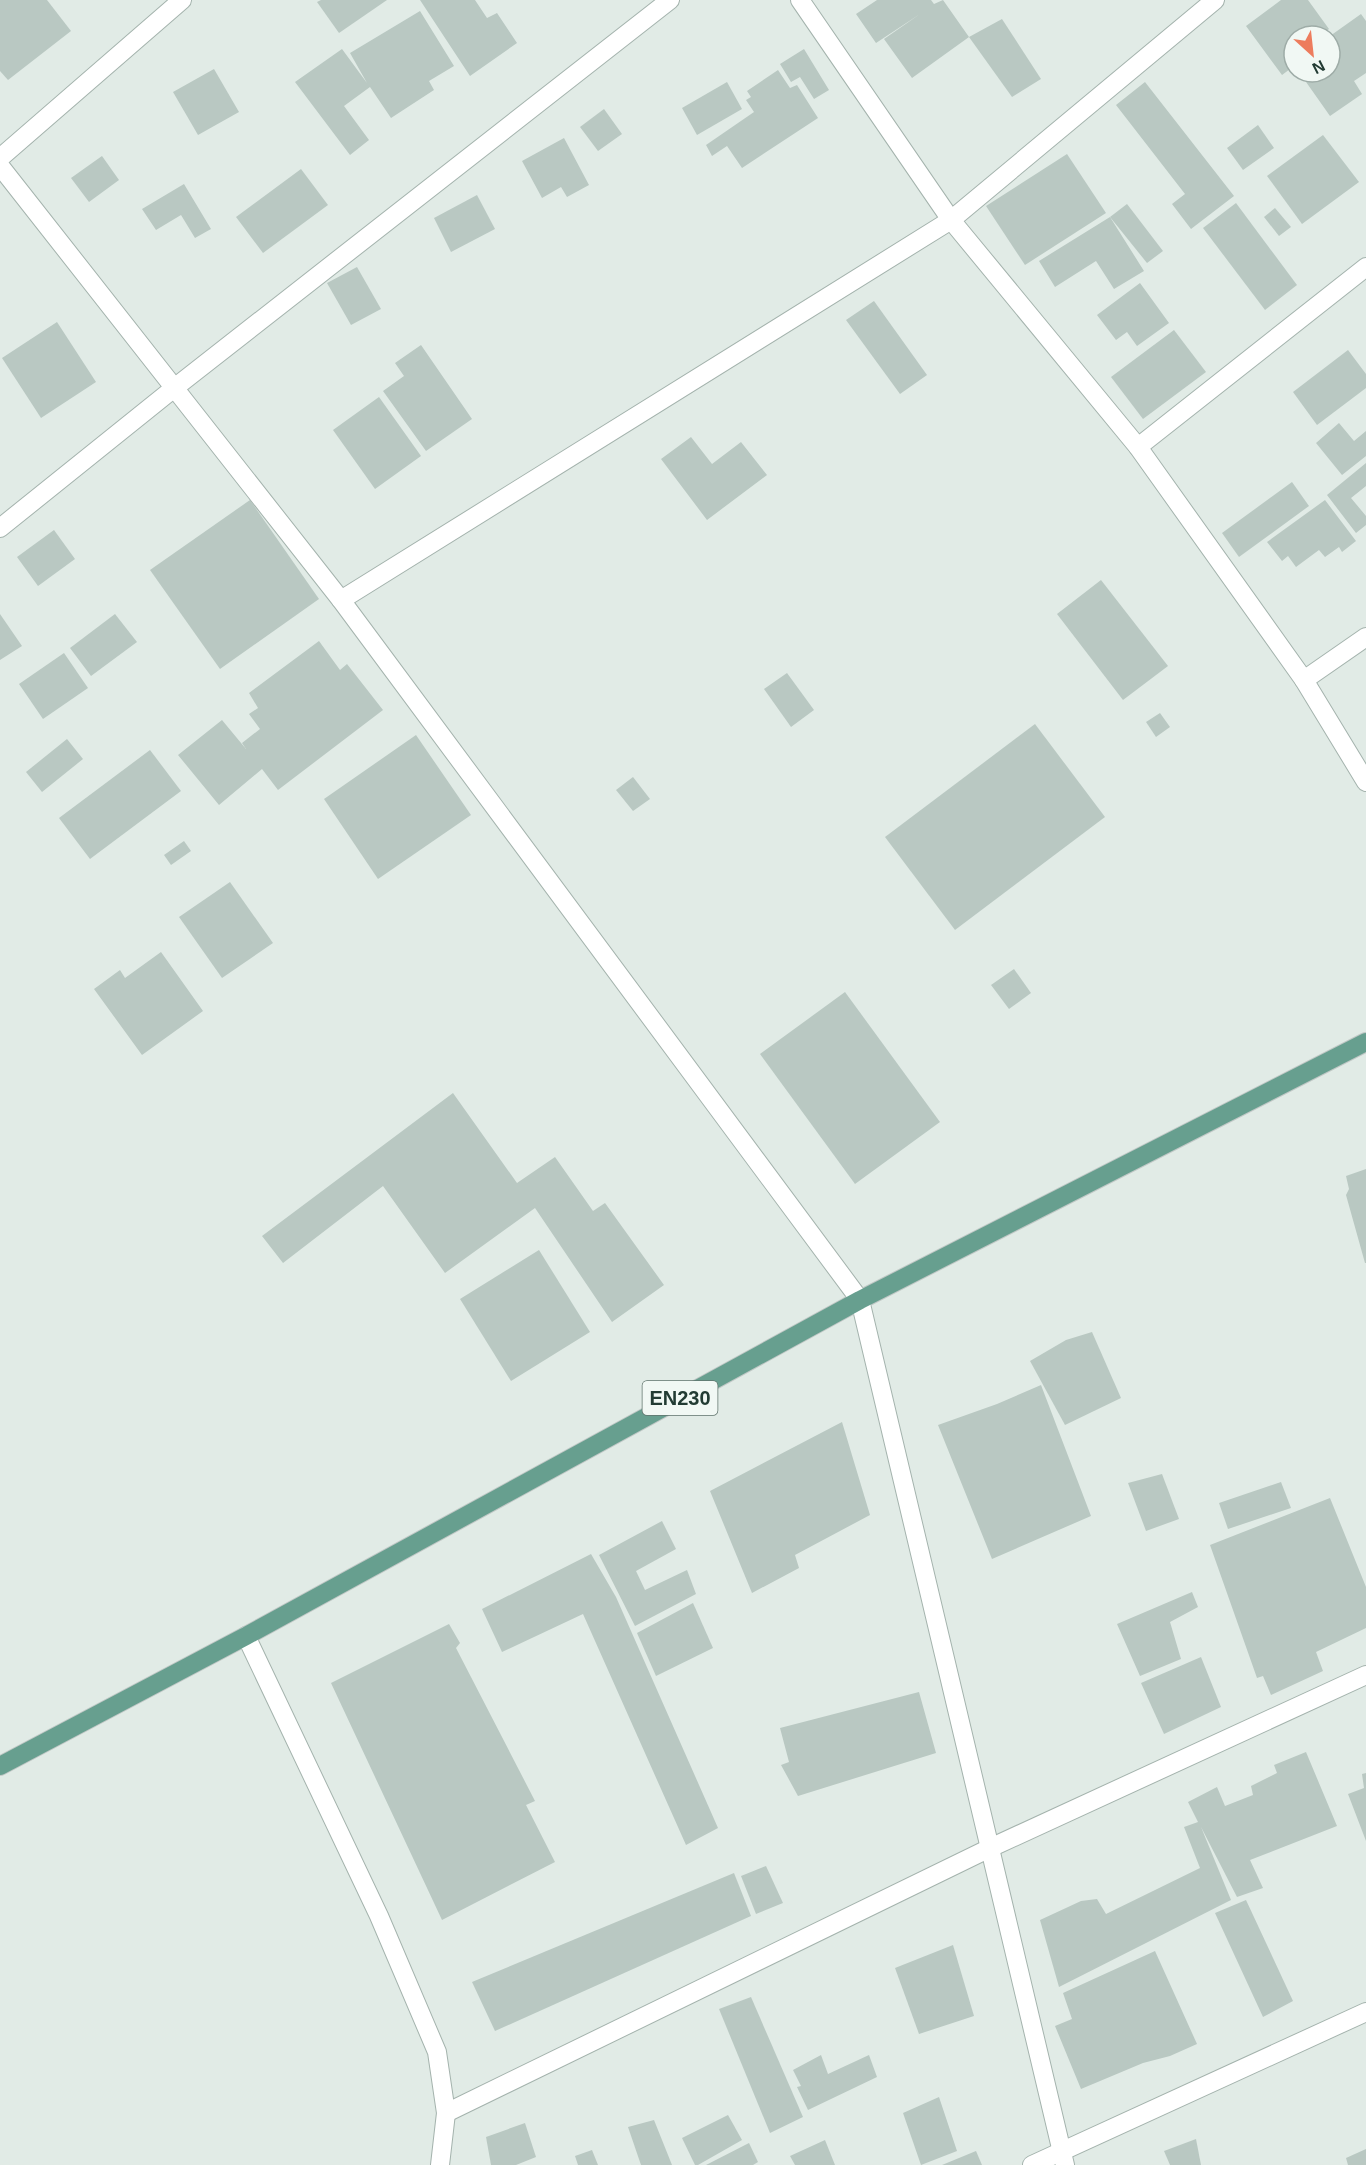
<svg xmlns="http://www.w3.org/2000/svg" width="1366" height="2165" viewBox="0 0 1366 2165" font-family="Arial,sans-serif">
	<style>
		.building { fill: #b9c8c2 }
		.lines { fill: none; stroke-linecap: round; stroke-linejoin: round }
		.minor-casing { stroke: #a4b3ad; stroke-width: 20 }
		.major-casing { stroke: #c1c8c6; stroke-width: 20 }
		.minor { stroke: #fff; stroke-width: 18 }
		.major { stroke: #679f8f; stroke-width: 18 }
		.labels { text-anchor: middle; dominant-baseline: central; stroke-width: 6; stroke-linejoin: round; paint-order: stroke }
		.shield { fill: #f1f8f4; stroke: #60746d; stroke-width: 1.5 }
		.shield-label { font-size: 20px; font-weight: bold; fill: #223b33 }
	</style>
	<rect width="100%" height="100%" fill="#e1ebe6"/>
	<g class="building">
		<path d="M0,0H47L71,31L8,80L0,71Z"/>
		<path d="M321,0H387L339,33L317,2Z"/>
		<path d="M420,0H475L487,18L497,13L517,43L470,76Z"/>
		<path d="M877,0H931L934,4L943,0L969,37L912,78L884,39L920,14L876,43L856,14Z"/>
		<path d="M1281,0H1308L1329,29L1320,36H1294V66L1282,75L1246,26Z"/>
		<path d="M420,11L454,66L429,81L434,90L391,118L370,87L344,106L369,140L350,155L295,82L342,49L367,83L350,53Z"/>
		<path d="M1361,14L1366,21V73L1354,81L1362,94L1330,116L1299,72H1330V36Z"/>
		<path d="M1002,19L1041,79L1012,97L969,37Z"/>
		<path d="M804,49L829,90L814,99L800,77L791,82L780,64Z"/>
		<path d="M214,69L239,112L198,135L173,92Z"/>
		<path d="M778,70L790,88L797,85L818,118L742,168L727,146L712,156L706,145L754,112L746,100L751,97L747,91Z"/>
		<path d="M727,82L742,109L697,135L682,108Z"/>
		<path d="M1145,82L1234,196L1191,229L1172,204L1185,194L1116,105Z"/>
		<path d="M604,109L622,134L598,151L580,127Z"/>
		<path d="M1258,125L1274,148L1243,170L1227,148Z"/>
		<path d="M1323,135L1359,182L1302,224L1267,176Z"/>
		<path d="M564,138L589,185L567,197L561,187L542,198L522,161Z"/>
		<path d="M1067,154L1106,213L1025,265L986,206Z"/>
		<path d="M102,156L119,180L89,202L71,178Z"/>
		<path d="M301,169L328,205L263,253L236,217Z"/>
		<path d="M184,184L211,229L195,238L181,215L156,230L142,209Z"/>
		<path d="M477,195L495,229L451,252L434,218Z"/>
		<path d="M1236,203L1297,285L1265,310L1203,228Z"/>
		<path d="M1127,204L1163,251L1147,263L1110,217Z"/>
		<path d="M1275,208L1291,227L1279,236L1264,217Z"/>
		<path d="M1110,217L1144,271L1114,289L1096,261L1055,287L1039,261Z"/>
		<path d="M357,267L381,309L351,325L327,283Z"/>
		<path d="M1140,283L1169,323L1137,346L1127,332L1116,340L1097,315Z"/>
		<path d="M874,301L927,375L900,394L846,320Z"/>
		<path d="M57,322L96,382L41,418L2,358Z"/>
		<path d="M1174,330L1206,372L1143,419L1111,377Z"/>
		<path d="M421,345L472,419L426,451L383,391L404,376L395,363Z"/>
		<path d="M1348,350L1366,374V388L1317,425L1293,392Z"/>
		<path d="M379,397L421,456L375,489L333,430Z"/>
		<path d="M1339,423L1354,441L1366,431V456L1342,475L1316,443Z"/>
		<path d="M691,437L712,464L741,442L767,475L707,520L661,459Z"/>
		<path d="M1366,463V486L1351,498L1366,516V525L1356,533L1327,495Z"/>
		<path d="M1292,482L1309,506L1239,557L1222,533Z"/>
		<path d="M250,500L319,599L220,669L150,570Z"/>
		<path d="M1325,500L1356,541L1342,552L1339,547L1325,557L1319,550L1296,567L1288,556L1282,561L1267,542Z"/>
		<path d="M54,530L75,559L38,586L17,557Z"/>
		<path d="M1101,580L1168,666L1123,700L1057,614Z"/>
		<path d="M0,614L22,646L0,660Z"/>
		<path d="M115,614L137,642L91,676L70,648Z"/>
		<path d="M319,641L340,670L347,664L383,710L278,790L262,769L219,805L178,755L222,720L246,749L242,743L260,729L249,714L258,708L249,693Z"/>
		<path d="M64,653L88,688L43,719L19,684Z"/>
		<path d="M787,673L814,710L791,727L764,689Z"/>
		<path d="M1160,713L1170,727L1156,737L1146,722Z"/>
		<path d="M1035,724L1105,817L955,930L885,837Z"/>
		<path d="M416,735L471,815L378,879L324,799Z"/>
		<path d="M67,739L83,759L42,792L26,772Z"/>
		<path d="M150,750L181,791L90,859L59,818Z"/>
		<path d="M633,777L650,799L633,811L616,790Z"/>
		<path d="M184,841L191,851L171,865L164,855Z"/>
		<path d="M230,882L273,943L222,978L179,917Z"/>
		<path d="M161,952L203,1011L142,1055L94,989L120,970L125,978Z"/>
		<path d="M1014,969L1031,993L1009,1009L991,985Z"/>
		<path d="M845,992L940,1122L855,1184L760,1054Z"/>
		<path d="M453,1093L517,1183L555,1157L593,1211L605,1203L664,1285L612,1322L535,1208L445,1273L383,1186L283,1263L262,1236Z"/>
		<path d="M1366,1169V1263H1365L1346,1195L1349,1189L1346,1176Z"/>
		<path d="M539,1250L590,1332L511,1381L460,1299Z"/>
		<path d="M1092,1332L1121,1398L1065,1425L1030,1361L1066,1340Z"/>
		<path d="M1041,1385L1091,1516L992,1559L938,1425L997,1404Z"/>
		<path d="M842,1422L870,1515L795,1555L799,1568L752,1593L710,1491Z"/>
		<path d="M1162,1474L1179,1519L1146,1531L1128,1483Z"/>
		<path d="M1281,1482L1291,1508L1228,1529L1219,1503Z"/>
		<path d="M1330,1498L1366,1587V1628L1316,1652L1323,1671L1271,1695L1263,1676L1257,1678L1210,1545Z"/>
		<path d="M662,1521L676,1549L636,1571L645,1590L687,1570L696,1594L635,1626L599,1555Z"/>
		<path d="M591,1554L616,1597L718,1828L686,1845L583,1614L502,1652L482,1609Z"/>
		<path d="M1192,1592L1198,1607L1170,1622L1181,1659L1140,1676L1117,1624Z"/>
		<path d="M693,1603L713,1648L656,1676L637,1633Z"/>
		<path d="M449,1624L460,1643L456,1648L535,1801L526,1805L555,1862L442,1920L331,1683Z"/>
		<path d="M1201,1657L1221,1707L1164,1734L1141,1683Z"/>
		<path d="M919,1692L936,1753L798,1796L781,1765L789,1762L780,1728Z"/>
		<path d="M1306,1752L1337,1826L1250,1860L1263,1888L1237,1897L1201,1827L1231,1900L1059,1987L1040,1920L1081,1901L1097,1899L1106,1914L1200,1868L1184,1827L1198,1822L1188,1802L1217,1787L1225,1806L1253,1795L1251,1786L1277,1773L1274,1765Z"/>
		<path d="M1366,1773V1841L1348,1794L1364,1788L1362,1774Z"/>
		<path d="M766,1866L783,1903L756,1914L741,1876Z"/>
		<path d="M734,1873L751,1916L495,2031L472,1982Z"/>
		<path d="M1246,1900L1293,2001L1263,2017L1215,1913Z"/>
		<path d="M953,1945L974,2016L919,2034L895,1968Z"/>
		<path d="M1155,1951L1197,2044L1170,2056L1143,2063L1081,2089L1055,2026L1072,2019L1063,1993Z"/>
		<path d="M751,1997L803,2117L770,2133L719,2009Z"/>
		<path d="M821,2055L828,2074L869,2055L877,2077L808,2110L797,2087L801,2086L793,2070Z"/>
		<path d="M939,2097L957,2151L921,2165L903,2113Z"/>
		<path d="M728,2115L742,2140L698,2165H695L682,2138Z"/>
		<path d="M654,2120L672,2165H641L628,2127Z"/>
		<path d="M525,2123L536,2157L516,2165H491L486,2137Z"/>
		<path d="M1196,2139L1201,2165H1170L1164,2151Z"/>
		<path d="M825,2140L835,2165H795L790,2156Z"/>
		<path d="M749,2143L758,2162L753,2165H706Z"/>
		<path d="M1366,2149V2165H1348L1346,2158Z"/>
		<path d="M592,2150L598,2165H578L575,2156Z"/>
		<path d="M976,2151L982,2165H942Z"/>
	</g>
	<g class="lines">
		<defs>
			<g id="minor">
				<path d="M800,0L951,220L1138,447L1304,680L1366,782"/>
				<path d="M0,158L182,0"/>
				<path d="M0,166L341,600L860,1300L1065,2165"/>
				<path d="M1138,447L1366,267"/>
				<path d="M0,528L173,389L670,0"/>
				<path d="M341,600L951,220L1215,0"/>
				<path d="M1304,680L1366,637"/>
				<path d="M246,1636L379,1916L437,2052L446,2113L440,2165"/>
				<path d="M446,2113L990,1848L1366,1675"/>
				<path d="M1032,2165L1366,2012"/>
			</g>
			<path id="major" d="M0,1766L246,1636L860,1300L1366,1042"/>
		</defs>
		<use href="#minor" class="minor-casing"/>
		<use href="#major" class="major-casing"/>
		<use href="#minor" class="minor"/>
		<use href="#major" class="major"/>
	</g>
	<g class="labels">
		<rect class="shield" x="642.5" y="1381" width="75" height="34" rx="4.5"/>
		<g class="shield-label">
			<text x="680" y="1398">EN230</text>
		</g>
	</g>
	<g transform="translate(1312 54) rotate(153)"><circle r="28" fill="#f1f8f4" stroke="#9eaca7" stroke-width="1.5"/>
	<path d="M0-4.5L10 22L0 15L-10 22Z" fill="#ed7c5d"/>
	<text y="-9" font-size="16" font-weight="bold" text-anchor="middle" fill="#223b33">N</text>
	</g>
</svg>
